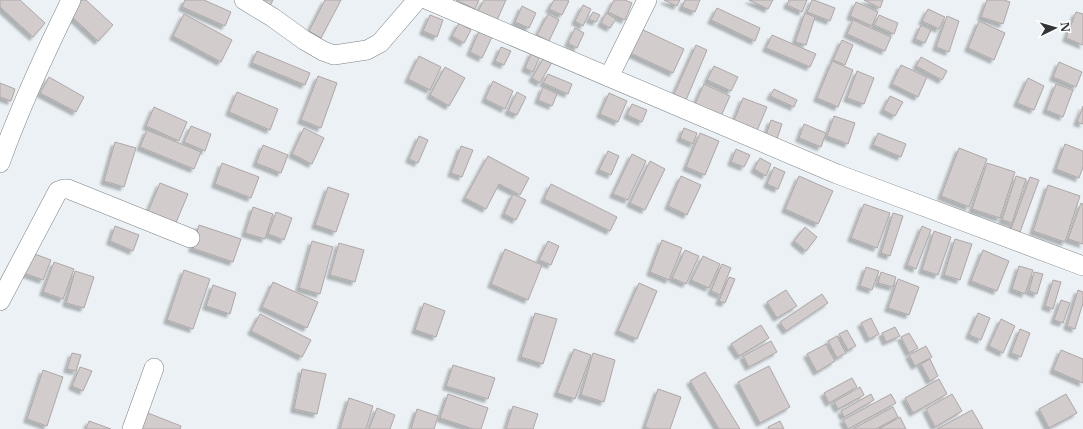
<svg xmlns="http://www.w3.org/2000/svg" width="1083" height="429" viewBox="0 0 1083 429" font-family="'Libre Baskerville',serif">
	<style>
		.building { fill: #d3cccc; stroke: #aea7a7; filter: url(#shadow) }
		.lines { fill: none; stroke-linecap: round; stroke-linejoin: round }
		.minor-casing { stroke: #7c8286; stroke-width: 20 }
		.minor { stroke: #fff; stroke-width: 19 }
	</style>
	<defs>
		<filter id="shadow"><feDropShadow dx="-3.5" dy="3.5" stdDeviation="1" flood-color="#0004"/></filter>
	</defs>
	<rect width="100%" height="100%" fill="#ebf1f5"/>
	<g class="building">
		<path d="M0,0H20L45,23L33,37L0,7Z"/>
		<path d="M82,0H86L113,25L98,41L69,14Z"/>
		<path d="M185,0H204L231,12L225,26L182,7Z"/>
		<path d="M253,0H273L269,8Z"/>
		<path d="M325,0H341L321,38L309,31Z"/>
		<path d="M456,0H479L475,9Z"/>
		<path d="M484,0H506L497,20L478,11Z"/>
		<path d="M554,0H567L569,1L562,15L549,9Z"/>
		<path d="M614,0H625L632,3L625,20L608,12Z"/>
		<path d="M664,0H680L677,6Z"/>
		<path d="M685,0H700L695,12L682,7Z"/>
		<path d="M749,0H773L768,9Z"/>
		<path d="M789,0H807L802,12L787,5Z"/>
		<path d="M812,0H814L835,8L830,21L807,12Z"/>
		<path d="M864,0H883L880,8Z"/>
		<path d="M987,0H1004L1010,2L1003,24L981,17Z"/>
		<path d="M856,2L878,12L872,26L850,16Z"/>
		<path d="M583,5L591,9L583,26L575,21Z"/>
		<path d="M522,6L536,13L529,28L515,22Z"/>
		<path d="M717,8L760,28L755,41L711,20Z"/>
		<path d="M928,9L945,17L939,29L922,21Z"/>
		<path d="M593,12L600,15L596,22L589,19Z"/>
		<path d="M1076,12L1083,14V45L1066,38Z"/>
		<path d="M606,13L616,19L610,28L601,23Z"/>
		<path d="M805,13L815,17L806,45L795,42Z"/>
		<path d="M184,14L232,40L221,62L173,36Z"/>
		<path d="M548,14L559,20L549,41L537,35Z"/>
		<path d="M430,15L443,20L437,37L423,31Z"/>
		<path d="M879,15L898,23L894,34L874,25Z"/>
		<path d="M947,16L959,21L949,52L936,47Z"/>
		<path d="M853,20L891,37L885,51L847,34Z"/>
		<path d="M979,21L1005,33L994,60L968,48Z"/>
		<path d="M459,23L471,30L464,43L452,36Z"/>
		<path d="M921,25L931,30L925,43L915,39Z"/>
		<path d="M575,28L584,33L577,48L568,43Z"/>
		<path d="M639,28L684,49L673,73L628,52Z"/>
		<path d="M479,31L492,37L482,58L470,52Z"/>
		<path d="M772,35L816,54L810,67L766,48Z"/>
		<path d="M842,40L853,45L845,65L833,60Z"/>
		<path d="M696,45L707,50L686,100L674,94Z"/>
		<path d="M501,47L511,51L504,65L495,61Z"/>
		<path d="M257,51L310,73L305,85L252,63Z"/>
		<path d="M532,52L540,56L533,72L525,68Z"/>
		<path d="M419,56L441,67L430,90L408,79Z"/>
		<path d="M544,57L552,62L540,83L532,78Z"/>
		<path d="M921,57L947,71L942,80L916,66Z"/>
		<path d="M832,61L853,70L838,107L817,98Z"/>
		<path d="M1059,62L1082,72L1076,87L1053,77Z"/>
		<path d="M901,65L927,77L918,97L892,84Z"/>
		<path d="M714,66L738,77L731,91L707,80Z"/>
		<path d="M445,67L465,78L449,106L430,95Z"/>
		<path d="M857,71L874,78L864,104L847,98Z"/>
		<path d="M548,74L572,84L568,94L543,83Z"/>
		<path d="M318,76L337,83L321,128L301,120Z"/>
		<path d="M49,77L84,97L76,112L40,93Z"/>
		<path d="M1028,78L1044,86L1034,110L1017,103Z"/>
		<path d="M493,81L513,91L505,109L485,99Z"/>
		<path d="M0,83L15,89L11,101L0,97Z"/>
		<path d="M704,84L730,96L721,116L695,104Z"/>
		<path d="M1056,84L1073,90L1063,117L1046,110Z"/>
		<path d="M543,87L557,94L552,106L538,100Z"/>
		<path d="M774,89L797,100L794,107L770,96Z"/>
		<path d="M237,92L278,109L270,130L229,112Z"/>
		<path d="M517,92L526,97L517,115L508,111Z"/>
		<path d="M609,93L627,101L618,122L600,114Z"/>
		<path d="M890,96L903,102L895,116L883,110Z"/>
		<path d="M743,98L767,107L756,133L733,123Z"/>
		<path d="M632,104L647,110L642,122L627,115Z"/>
		<path d="M1083,106V124L1077,122Z"/>
		<path d="M154,107L187,122L179,141L146,126Z"/>
		<path d="M834,116L855,123L848,144L827,136Z"/>
		<path d="M771,120L782,124L776,142L765,138Z"/>
		<path d="M804,124L826,133L821,147L799,138Z"/>
		<path d="M191,126L211,134L205,151L184,142Z"/>
		<path d="M304,128L324,138L312,164L292,154Z"/>
		<path d="M684,128L697,133L693,144L680,138Z"/>
		<path d="M147,130L201,152L194,169L140,147Z"/>
		<path d="M700,133L719,141L705,175L686,167Z"/>
		<path d="M878,133L906,144L901,157L873,145Z"/>
		<path d="M419,136L428,140L418,163L409,159Z"/>
		<path d="M115,142L136,148L124,187L104,181Z"/>
		<path d="M1065,144L1083,151V167L1079,178L1056,169Z"/>
		<path d="M263,145L288,155L281,173L256,163Z"/>
		<path d="M461,146L473,150L462,177L451,173Z"/>
		<path d="M959,148L987,159L969,207L941,196Z"/>
		<path d="M736,149L750,155L744,167L731,162Z"/>
		<path d="M608,151L619,156L611,175L599,170Z"/>
		<path d="M632,154L646,161L628,200L613,194Z"/>
		<path d="M488,156L529,178L520,195L499,184L486,209L465,198Z"/>
		<path d="M760,158L771,164L766,176L754,169Z"/>
		<path d="M650,161L665,169L645,210L630,203Z"/>
		<path d="M222,163L259,177L251,198L215,184Z"/>
		<path d="M987,163L1015,172L1000,218L972,209Z"/>
		<path d="M774,167L785,172L778,189L767,184Z"/>
		<path d="M681,176L701,185L687,215L668,206Z"/>
		<path d="M799,176L833,191L818,224L785,209Z"/>
		<path d="M1016,176L1026,179L1012,223L1002,220Z"/>
		<path d="M1030,177L1039,180L1020,232L1011,229Z"/>
		<path d="M160,183L188,194L175,225L147,214Z"/>
		<path d="M551,184L617,217L610,231L544,199Z"/>
		<path d="M1048,185L1080,196L1065,242L1033,231Z"/>
		<path d="M328,187L349,194L336,232L315,225Z"/>
		<path d="M513,194L526,200L516,220L504,214Z"/>
		<path d="M1081,203L1083,204V244L1068,239Z"/>
		<path d="M864,204L890,213L877,248L851,238Z"/>
		<path d="M253,207L273,214L265,239L245,233Z"/>
		<path d="M276,212L292,218L284,240L268,234Z"/>
		<path d="M893,213L903,216L890,256L881,253Z"/>
		<path d="M199,225L241,239L233,262L192,248Z"/>
		<path d="M115,226L139,235L133,251L110,241Z"/>
		<path d="M922,226L931,230L916,269L907,265Z"/>
		<path d="M805,227L817,237L806,251L794,241Z"/>
		<path d="M934,231L951,237L938,275L922,270Z"/>
		<path d="M955,239L972,244L960,280L944,275Z"/>
		<path d="M662,240L682,248L669,280L650,272Z"/>
		<path d="M312,241L333,247L320,294L299,288Z"/>
		<path d="M548,241L559,246L551,265L539,260Z"/>
		<path d="M339,243L364,250L355,282L330,275Z"/>
		<path d="M505,249L542,265L528,300L491,284Z"/>
		<path d="M685,250L699,256L686,284L672,278Z"/>
		<path d="M983,250L1009,261L997,291L971,281Z"/>
		<path d="M32,253L51,260L43,280L24,273Z"/>
		<path d="M703,256L720,264L709,288L691,280Z"/>
		<path d="M54,262L74,269L63,299L43,292Z"/>
		<path d="M722,264L731,268L720,295L711,291Z"/>
		<path d="M1019,266L1033,270L1025,294L1012,289Z"/>
		<path d="M866,267L879,271L872,290L860,286Z"/>
		<path d="M184,270L210,279L193,329L167,320Z"/>
		<path d="M75,271L94,277L84,308L66,303Z"/>
		<path d="M881,272L896,277L893,287L878,283Z"/>
		<path d="M1034,272L1043,274L1037,294L1029,291Z"/>
		<path d="M729,277L735,279L725,303L719,301Z"/>
		<path d="M898,279L919,287L909,315L888,308Z"/>
		<path d="M1053,280L1061,282L1053,309L1045,306Z"/>
		<path d="M273,282L318,302L307,328L262,307Z"/>
		<path d="M639,283L657,291L637,339L618,331Z"/>
		<path d="M213,285L236,293L230,314L206,306Z"/>
		<path d="M786,290L797,306L777,318L767,302Z"/>
		<path d="M1078,290L1083,292V303L1075,329L1067,326Z"/>
		<path d="M822,294L828,303L786,331L780,322Z"/>
		<path d="M1061,300L1070,303L1063,323L1054,320Z"/>
		<path d="M424,303L445,311L436,337L415,330Z"/>
		<path d="M535,313L557,319L543,364L521,357Z"/>
		<path d="M978,313L990,318L981,340L969,335Z"/>
		<path d="M260,314L311,340L302,357L251,331Z"/>
		<path d="M871,318L879,334L869,339L861,323Z"/>
		<path d="M1001,319L1015,326L1003,353L989,346Z"/>
		<path d="M761,325L769,338L739,356L731,344Z"/>
		<path d="M895,327L900,336L886,342L882,333Z"/>
		<path d="M1020,329L1030,333L1021,357L1011,353Z"/>
		<path d="M847,330L856,346L848,350L839,334Z"/>
		<path d="M909,333L918,348L909,353L901,337Z"/>
		<path d="M837,336L846,353L837,358L828,341Z"/>
		<path d="M771,341L777,352L749,367L743,356Z"/>
		<path d="M826,344L835,361L817,372L807,354Z"/>
		<path d="M926,346L932,357L915,366L909,355Z"/>
		<path d="M574,349L591,355L575,399L557,393Z"/>
		<path d="M1061,350L1083,359V383L1053,370Z"/>
		<path d="M72,353L81,355L76,371L67,369Z"/>
		<path d="M593,353L615,360L604,402L581,395Z"/>
		<path d="M930,359L938,376L930,381L921,364Z"/>
		<path d="M453,365L495,378L488,399L446,386Z"/>
		<path d="M769,366L790,407L760,423L738,382Z"/>
		<path d="M80,367L92,371L83,391L72,386Z"/>
		<path d="M302,369L326,374L317,414L294,409Z"/>
		<path d="M43,370L63,377L47,426L27,419Z"/>
		<path d="M705,372L740,429H719L690,381Z"/>
		<path d="M852,378L857,387L829,403L824,393Z"/>
		<path d="M939,379L947,394L913,413L905,398Z"/>
		<path d="M860,387L864,395L838,409L834,402Z"/>
		<path d="M658,389L681,397L670,429H650L645,427Z"/>
		<path d="M448,394L488,408L481,429H473L440,418Z"/>
		<path d="M871,394L874,400L844,417L841,411Z"/>
		<path d="M891,394L896,403L848,429L843,420Z"/>
		<path d="M952,394L962,411L935,427L926,409Z"/>
		<path d="M1066,394L1077,413L1049,428L1039,409Z"/>
		<path d="M349,398L373,406L366,429H340Z"/>
		<path d="M513,406L538,414L533,429H506Z"/>
		<path d="M893,407L898,417L876,429H853Z"/>
		<path d="M377,408L395,415L390,429H369Z"/>
		<path d="M417,409L438,416L434,429H411Z"/>
		<path d="M972,410L983,429H937Z"/>
		<path d="M148,413L181,426L180,429H141Z"/>
		<path d="M900,417L906,429H879Z"/>
		<path d="M89,421L111,429H86Z"/>
		<path d="M780,421L784,429H769L768,427Z"/>
	</g>
	<g class="lines">
		<defs>
			<g id="minor">
				<path d="M244,0L272,17L304,40L323,51L334,55L367,50L380,43L417,0"/>
				<path d="M428,0L837,174L1083,266"/>
				<path d="M609,77L647,0"/>
				<path d="M0,163C20,107 45,53 71,0"/>
				<path d="M0,301L58,191L64,189H68L190,238"/>
				<path d="M132,429L154,368"/>
			</g>
		</defs>
		<use href="#minor" class="minor-casing"/>
		<use href="#minor" class="minor"/>
	</g>
	<g transform="translate(1055 28) rotate(85)" stroke="#ffffff" stroke-width="3" paint-order="stroke">
	<path d="M0-3L7 15L0 10L-7 15Z" fill="#313435"/>
	<text y="-6" font-size="11" font-weight="bold" text-anchor="middle" fill="#313435">N</text>
	</g>
</svg>
